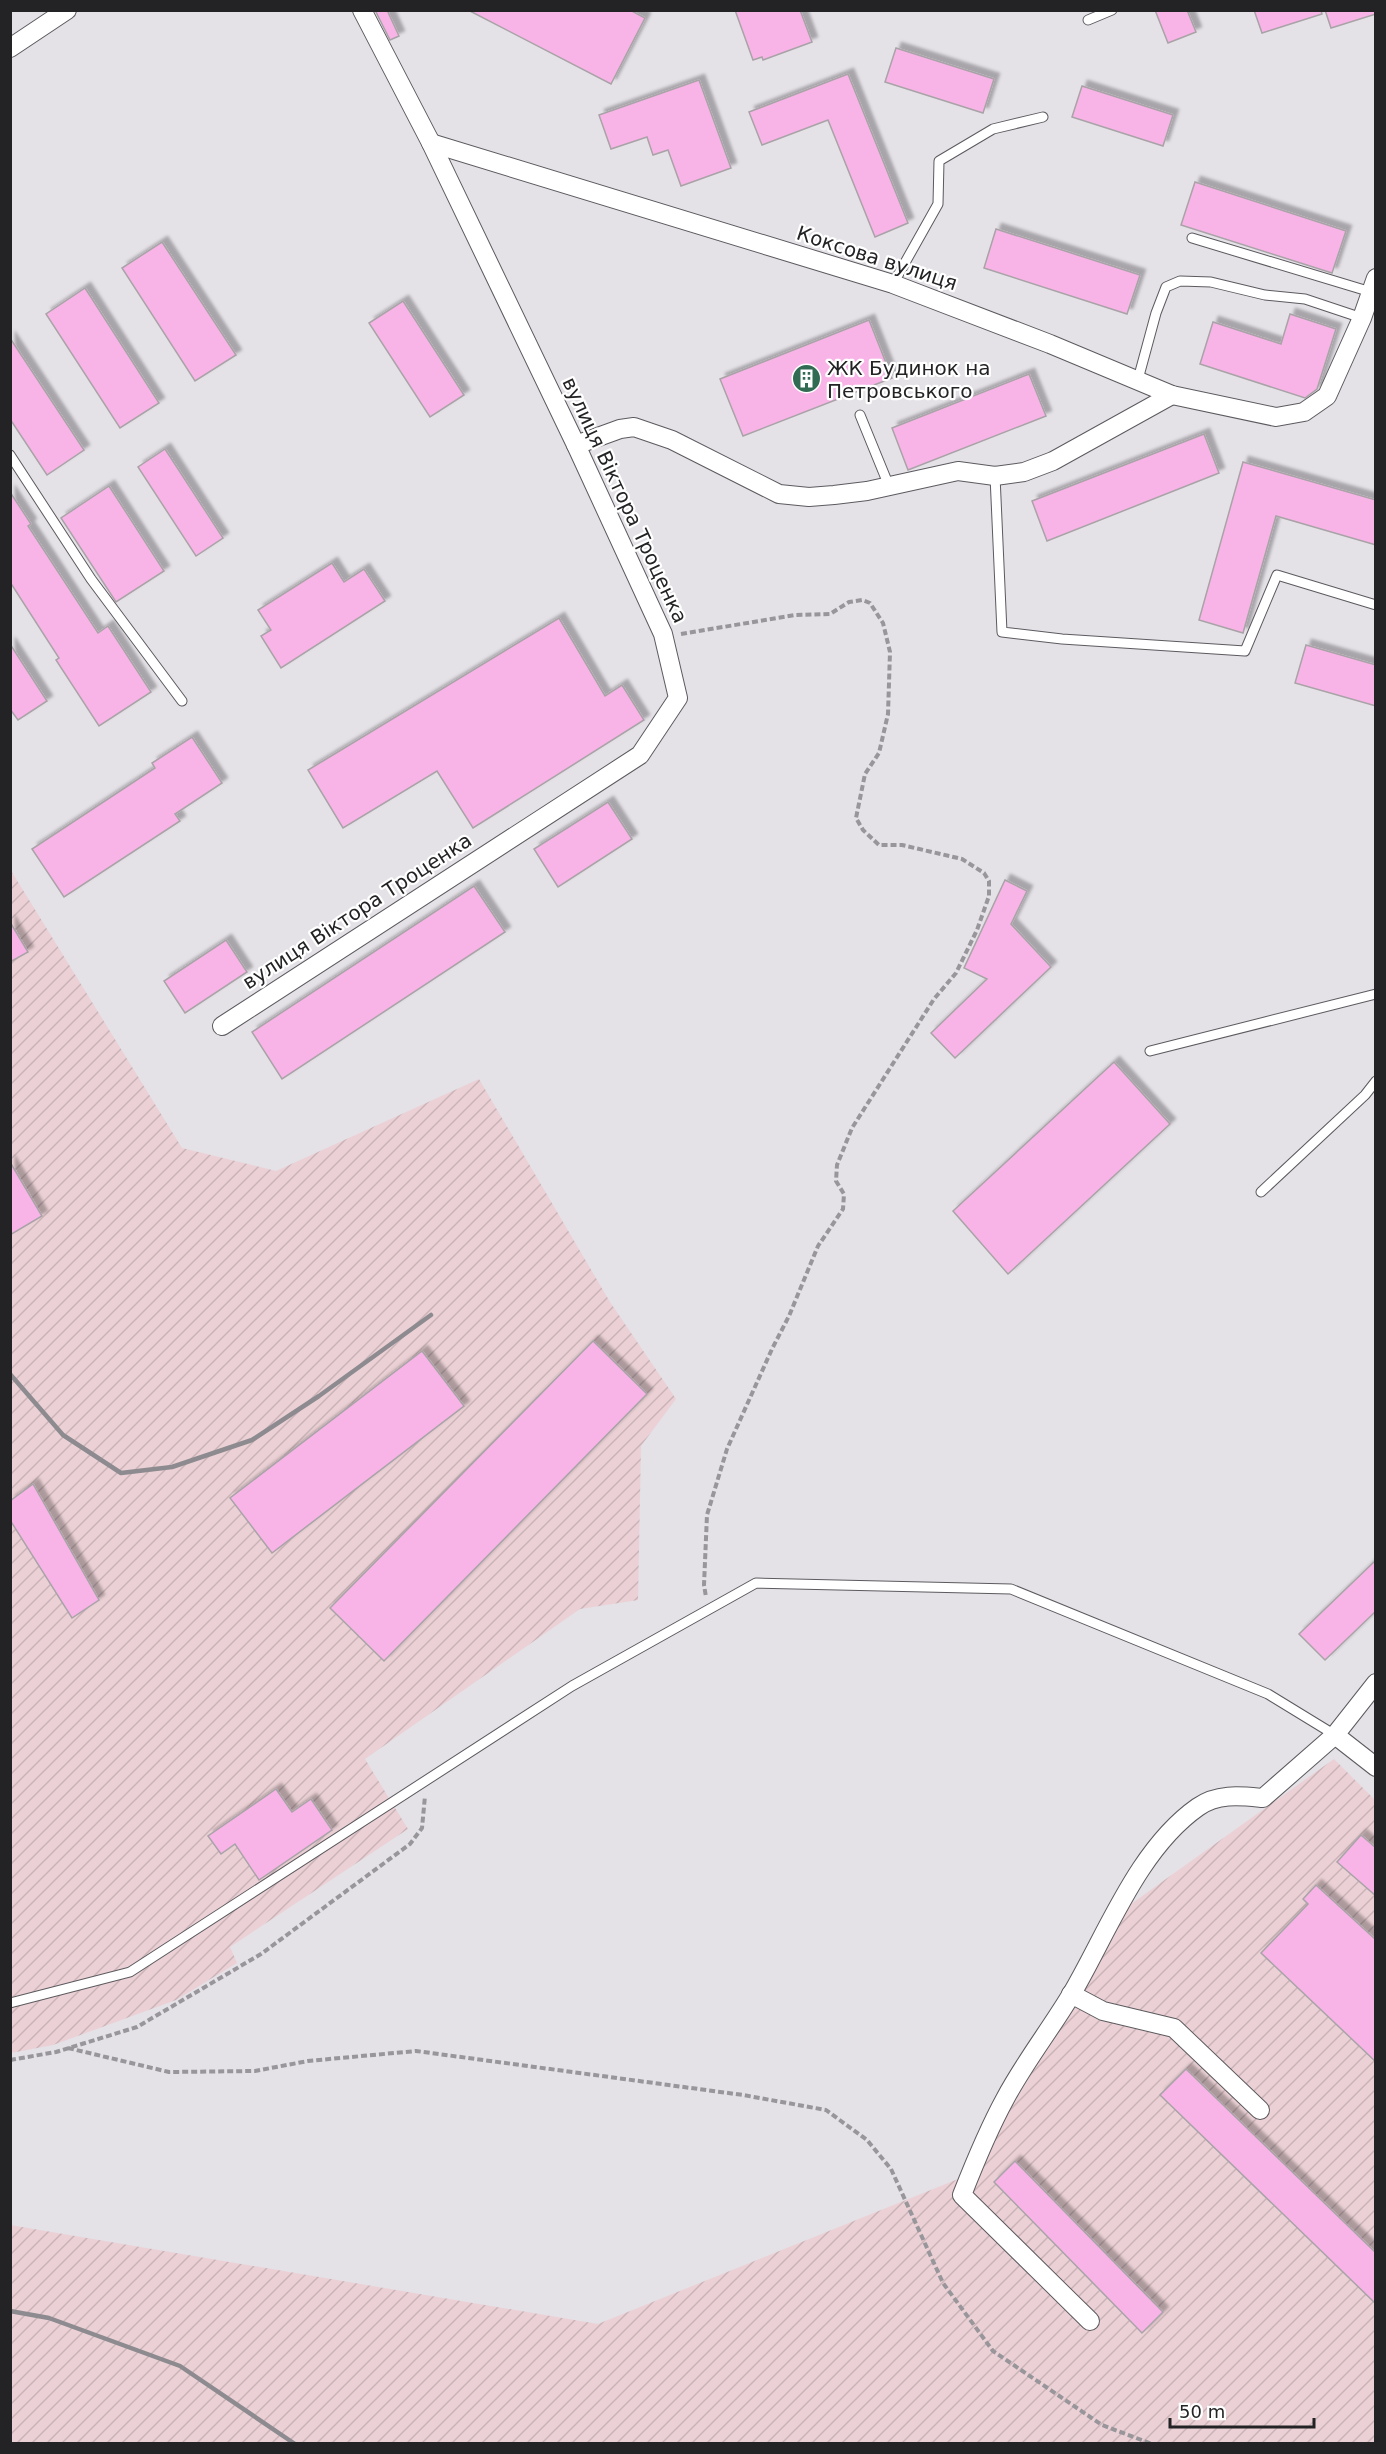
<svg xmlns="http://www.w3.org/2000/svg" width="1386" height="2454" viewBox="0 0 1386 2454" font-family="'DejaVu Sans',sans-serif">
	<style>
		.industrial { fill: url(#industrial-furrows) }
		.building { fill: #f8b4e7; stroke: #a9a3a7; stroke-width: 1.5; filter: url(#shadow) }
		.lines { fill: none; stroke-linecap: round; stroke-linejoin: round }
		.service-casing { stroke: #5c5a5f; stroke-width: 11 }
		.minor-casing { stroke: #5c5a5f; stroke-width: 20 }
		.path { stroke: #98969b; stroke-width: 4; stroke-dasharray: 6 3; stroke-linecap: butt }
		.service { stroke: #fff; stroke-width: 9 }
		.minor { stroke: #fff; stroke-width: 18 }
		.rail { stroke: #8d8b8f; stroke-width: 4.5 }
		.labels { text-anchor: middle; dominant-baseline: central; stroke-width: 4.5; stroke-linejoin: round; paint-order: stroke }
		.street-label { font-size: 20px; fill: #232225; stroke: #fff }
		.poi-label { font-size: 20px; fill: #232225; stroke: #fff; text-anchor: start }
	</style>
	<defs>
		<pattern id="industrial-furrows" width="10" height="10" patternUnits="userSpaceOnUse" patternTransform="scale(1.5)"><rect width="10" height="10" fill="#ebd1d5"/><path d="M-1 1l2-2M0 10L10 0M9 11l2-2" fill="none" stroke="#c9b3b7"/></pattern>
		<filter id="shadow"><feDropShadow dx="5.5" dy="-5.5" stdDeviation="1.5" flood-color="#0004"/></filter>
	</defs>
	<rect width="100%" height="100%" fill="#e4e1e7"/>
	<g class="industrial">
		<path d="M10,869L182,1148L276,1171L479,1079L610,1302L676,1399L641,1446L638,1600L580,1609L365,1759L408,1829L230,1947L237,1963L176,2000L53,2045L11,2053Z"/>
		<path d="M1334,1759L1375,1800V2443H11L10,2225L598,2324L973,2173L1131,1904Z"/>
	</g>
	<g class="building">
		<path d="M375,10H387L399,36L390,40Z"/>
		<path d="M468,10H630L645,18L611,84Z"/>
		<path d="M735,10H800L812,42L763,60L762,57L753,60Z"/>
		<path d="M1155,10H1187L1196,32L1168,43Z"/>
		<path d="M1254,10H1321L1322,14L1262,33Z"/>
		<path d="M1325,10H1376V14L1331,28Z"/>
		<path d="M896,48L994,79L983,113L885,82Z"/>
		<path d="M848,74L908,223L875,237L828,120L762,145L749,112Z"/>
		<path d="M699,80L731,168L681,186L668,150L653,155L647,137L611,149L599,115Z"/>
		<path d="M1082,86L1173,115L1163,146L1072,117Z"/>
		<path d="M1195,182L1346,231L1332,273L1181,225Z"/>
		<path d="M996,229L1140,275L1127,314L984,268Z"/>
		<path d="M162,242L236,355L195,381L122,268Z"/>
		<path d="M85,288L159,403L120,428L46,314Z"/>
		<path d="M403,301L464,395L430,417L369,323Z"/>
		<path d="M1290,314L1336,329L1317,389L1305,398L1200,364L1213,322L1281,344Z"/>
		<path d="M869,320L892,378L743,436L720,379Z"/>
		<path d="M10,338L84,450L47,475L10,419Z"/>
		<path d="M1029,374L1046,416L908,470L892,428Z"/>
		<path d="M1204,434L1219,473L1047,541L1032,501Z"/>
		<path d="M165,449L223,538L196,556L138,467Z"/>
		<path d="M1243,462L1376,500V545L1276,516L1243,633L1199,620Z"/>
		<path d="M109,486L164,571L116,602L61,518Z"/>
		<path d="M10,492L31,524L28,526L98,633L108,626L151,692L99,726L56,660L59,658L10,582Z"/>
		<path d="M332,563L344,582L364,569L385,601L281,668L261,636L271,630L258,610Z"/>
		<path d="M559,618L605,696L622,685L644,720L473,828L437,771L343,828L308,770Z"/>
		<path d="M10,644L47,701L18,720L10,709Z"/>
		<path d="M1306,645L1376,665V706L1295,683Z"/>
		<path d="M192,737L222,783L175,814L180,821L64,897L32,849L155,768L152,763Z"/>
		<path d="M608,802L632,839L558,887L534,849Z"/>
		<path d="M1005,880L1027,891L1011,924L1051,967L955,1058L931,1033L987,979L964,968Z"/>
		<path d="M474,886L505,932L282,1079L252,1032Z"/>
		<path d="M10,922L28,952L10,962Z"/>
		<path d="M226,940L247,972L185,1013L164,981Z"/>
		<path d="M1114,1062L1170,1124L1008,1274L953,1211Z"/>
		<path d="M10,1162L42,1216L10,1235Z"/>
		<path d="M593,1341L647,1394L384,1661L330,1608Z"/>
		<path d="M422,1351L464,1406L272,1553L230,1498Z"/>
		<path d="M33,1484L99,1600L72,1618L10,1520V1501Z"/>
		<path d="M1376,1560V1611L1325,1660L1299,1634Z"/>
		<path d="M276,1789L292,1812L311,1799L332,1830L259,1880L235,1844L221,1854L208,1836Z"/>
		<path d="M1361,1835L1376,1848V1896L1337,1862Z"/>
		<path d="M1316,1885L1376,1940V2062L1261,1953L1308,1904L1303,1899Z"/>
		<path d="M1186,2069L1376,2253V2304L1160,2095Z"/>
		<path d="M1015,2161L1163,2312L1142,2333L994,2182Z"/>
	</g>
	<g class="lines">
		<defs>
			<g id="service">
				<path d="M1088,20L1112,10"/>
				<path d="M1192,238L1371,292"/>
				<path d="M893,284L938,204L939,161L993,129L1043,117"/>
				<path d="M1137,383L1156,313L1166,287L1180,281L1211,282L1265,295L1305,299L1362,318"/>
				<path d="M860,415L889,486"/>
				<path d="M10,455L91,579L182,701"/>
				<path d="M995,476L1002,632L1062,639L1245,651L1277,575L1376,605"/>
				<path d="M1150,1051L1376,994"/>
				<path d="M1261,1192L1365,1095L1376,1081"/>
				<path d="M10,2003L130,1972L572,1686L756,1583L1011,1589L1268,1694L1335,1735"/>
			</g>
			<g id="minor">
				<path d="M10,48L67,10"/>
				<path d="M431,143L893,284L1050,344L1172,395L1276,417L1304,412L1327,396L1362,318L1376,278"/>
				<path d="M576,445L620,429L634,427L672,440L779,494L809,497L834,495L867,491L958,471L995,476L1024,472L1053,461L1172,395"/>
				<path d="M222,1026L640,755L678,698L663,634L576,445L431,143L362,10"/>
				<path d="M1335,1735L1376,1767"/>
				<path d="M1071,1994L1103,2011L1174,2028L1260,2110"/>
				<path d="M1090,2321L962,2195C975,2162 988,2130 1005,2099C1024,2063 1050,2030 1071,1995C1107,1934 1138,1849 1198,1807C1218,1793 1241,1796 1263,1798L1335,1735L1376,1683"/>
			</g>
		</defs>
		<use href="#service" class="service-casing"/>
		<use href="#minor" class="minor-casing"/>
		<g class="path">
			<path d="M681,634L795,615L830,614L849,602L862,600L870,603L883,623L890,652L888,714L879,753L865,774L856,818L863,830L879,845H902L962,859L984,873L989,881V896L977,930L956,973L934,999L852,1128L837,1165L836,1181L844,1194L843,1209L818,1246L789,1316L772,1349L727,1449L707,1515L704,1585L706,1597"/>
			<path d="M68,2048L169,2072L255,2071L308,2061L416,2051L743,2095L826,2110L867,2140L891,2169L943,2283L993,2351L1102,2425L1152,2444"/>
			<path d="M10,2060L56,2052L137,2027L261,1954L410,1844L422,1828L425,1796"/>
		</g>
		<use href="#service" class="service"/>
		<use href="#minor" class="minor"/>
		<g class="rail">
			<path d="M10,1374L63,1435L121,1473L172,1467L252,1440L319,1396L431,1315"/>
			<path d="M10,2311L49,2318L180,2366L295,2444"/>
		</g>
	</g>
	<defs>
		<symbol id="building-disc" viewBox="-11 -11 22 22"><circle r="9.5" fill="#326b53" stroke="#fff"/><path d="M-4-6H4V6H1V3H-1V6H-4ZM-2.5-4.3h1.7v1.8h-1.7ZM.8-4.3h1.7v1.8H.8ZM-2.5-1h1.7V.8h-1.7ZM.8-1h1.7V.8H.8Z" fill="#fff"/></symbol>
	</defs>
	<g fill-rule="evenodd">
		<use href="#building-disc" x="790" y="362" width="33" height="33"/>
	</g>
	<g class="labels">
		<g class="street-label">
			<text transform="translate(877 258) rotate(18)">Коксова вулиця</text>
			<text transform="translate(625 500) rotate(65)">вулиця Віктора Троценка</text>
			<text transform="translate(357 911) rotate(-33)">вулиця Віктора Троценка</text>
		</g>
		<g class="poi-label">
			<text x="827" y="368">ЖК Будинок на<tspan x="827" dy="23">Петровського</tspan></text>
		</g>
	</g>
	<rect width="1386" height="2454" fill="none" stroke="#232225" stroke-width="24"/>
	<path d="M1170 2418v9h144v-9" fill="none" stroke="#232225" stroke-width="3"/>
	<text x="1179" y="2418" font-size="18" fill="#232225" stroke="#ffffff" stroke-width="4.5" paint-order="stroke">50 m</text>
</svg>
